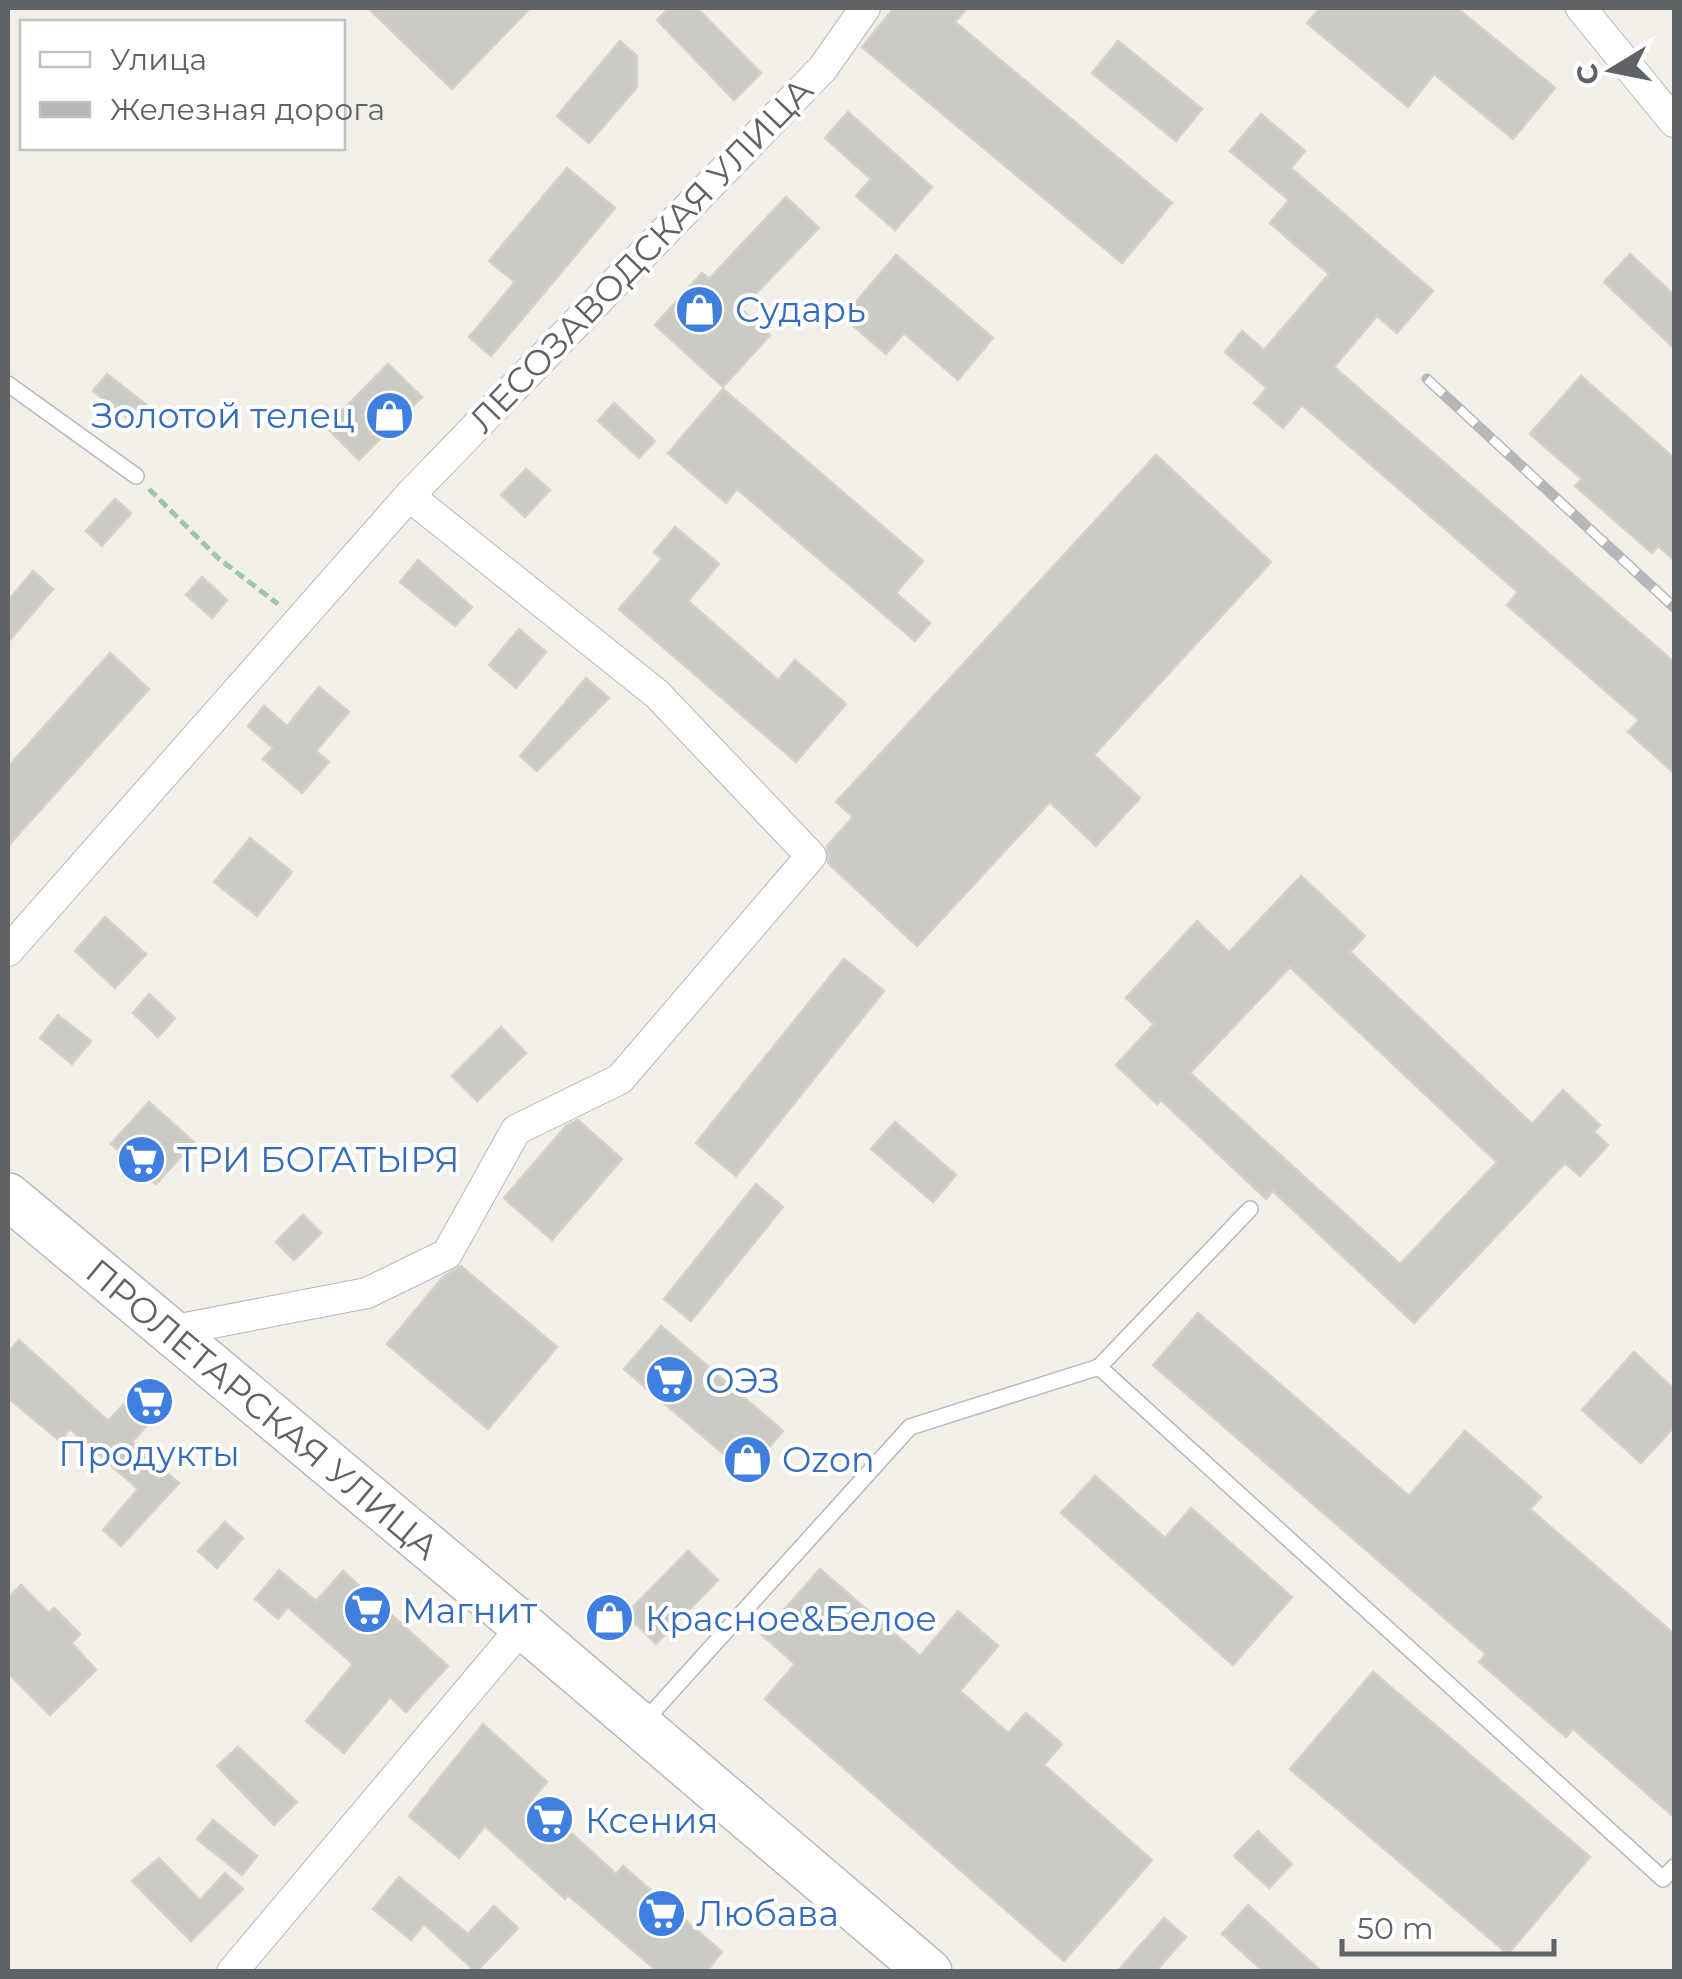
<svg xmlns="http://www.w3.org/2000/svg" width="1682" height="1979" viewBox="0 0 1682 1979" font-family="Montserrat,sans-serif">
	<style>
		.building { fill: #cccac5; stroke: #d6d1c6; stroke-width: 2.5; fill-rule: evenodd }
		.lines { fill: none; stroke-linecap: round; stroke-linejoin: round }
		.lane-casing { stroke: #b5b8bc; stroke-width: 18 }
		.street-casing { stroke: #b5b8bc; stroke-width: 32 }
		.secondary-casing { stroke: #b6babf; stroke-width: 48 }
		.path { stroke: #9cc7a9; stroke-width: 5; stroke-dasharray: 10 5; stroke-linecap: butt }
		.lane { stroke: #fff; stroke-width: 15 }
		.street { stroke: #fff; stroke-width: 30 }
		.secondary { stroke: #fff; stroke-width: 45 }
		.rail-casing { stroke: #b6b7b8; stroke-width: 11 }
		.rail { stroke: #fff; stroke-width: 8; stroke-dasharray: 22; stroke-linecap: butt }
		.labels { text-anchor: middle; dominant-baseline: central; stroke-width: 8; stroke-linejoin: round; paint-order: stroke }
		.street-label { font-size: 35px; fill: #5f6368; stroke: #fff }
		.shop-label { font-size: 35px; fill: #366cbe; stroke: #fff; text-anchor: start }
	</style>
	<rect width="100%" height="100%" fill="#f1efe8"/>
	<g class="building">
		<path d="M368,8H530L452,89Z"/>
		<path d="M669,8H697L761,73L734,100L657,20Z"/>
		<path d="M894,8H967L955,22L1172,203L1122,263L862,47Z"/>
		<path d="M1320,8H1457L1555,88L1513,139L1434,74L1408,107L1307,23Z"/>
		<path d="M620,41L637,56V87L589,143L557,116Z"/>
		<path d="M1118,41L1202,109L1176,141L1092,73Z"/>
		<path d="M848,112L932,187L895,230L856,196L871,179L825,138Z"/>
		<path d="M1261,114L1305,151L1291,168L1433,291L1397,333L1377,316L1334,367L1674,662V773L1628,732L1639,720L1507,605L1518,592L1302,405L1283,428L1254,403L1267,388L1225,352L1242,331L1264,350L1329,274L1270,223L1289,200L1230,151Z"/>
		<path d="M567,168L615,208L491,356L469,337L515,282L489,261Z"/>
		<path d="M786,197L819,228L741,309L770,335L723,387L655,325L702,273L709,279Z"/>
		<path d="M1630,254L1674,295V348L1604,282Z"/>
		<path d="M896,255L993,338L958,380L904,333L886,354L843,317Z"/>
		<path d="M388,364L422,397L359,460L326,427Z"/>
		<path d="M107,374L149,407L135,424L93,391Z"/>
		<path d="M1581,376L1674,458V560L1658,546L1652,553L1575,486L1582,479L1530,434Z"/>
		<path d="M723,389L923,561L896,593L930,623L915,641L737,489L726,503L668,453Z"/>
		<path d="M614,403L655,441L639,458L598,421Z"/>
		<path d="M1156,455L1271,562L1094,755L1140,798L1096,846L1050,802L917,946L828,863L827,846L853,817L836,802Z"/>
		<path d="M526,469L550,490L525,517L501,495Z"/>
		<path d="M115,499L131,513L102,546L86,531Z"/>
		<path d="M675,527L719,564L688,601L778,680L795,660L846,704L796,762L619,609L662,559L654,552Z"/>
		<path d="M418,560L472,607L455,626L400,582Z"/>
		<path d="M33,571L53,589L8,642V601Z"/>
		<path d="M202,577L227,600L212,618L186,595Z"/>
		<path d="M519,629L546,652L516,688L489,665Z"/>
		<path d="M110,653L149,689L8,846V767Z"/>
		<path d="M586,678L609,698L537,771L520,756Z"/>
		<path d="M319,687L349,712L316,751L329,762L302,793L263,759L273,748L248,726L264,706L287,726Z"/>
		<path d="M250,838L292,872L257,916L214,882Z"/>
		<path d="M1301,876L1365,936L1350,952L1532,1124L1563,1090L1600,1125L1594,1132L1608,1145L1580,1176L1565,1163L1414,1323L1273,1191L1266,1199L1161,1100L1157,1104L1116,1065L1154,1024L1126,998L1197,921L1229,952ZM1290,967L1497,1162L1400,1264L1190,1073Z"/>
		<path d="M105,917L146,954L115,988L75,951Z"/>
		<path d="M844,959L884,991L736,1176L696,1143Z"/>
		<path d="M149,994L175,1018L158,1037L133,1013Z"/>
		<path d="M58,1015L91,1041L72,1064L40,1038Z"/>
		<path d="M501,1027L526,1053L477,1101L452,1076Z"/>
		<path d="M149,1102L194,1142L156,1184L111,1144Z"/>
		<path d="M578,1120L622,1159L552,1240L504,1198L566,1126Z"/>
		<path d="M895,1122L956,1175L933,1202L871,1149Z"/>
		<path d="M756,1184L783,1207L691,1321L664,1299Z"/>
		<path d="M303,1215L321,1233L294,1260L276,1242Z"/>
		<path d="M461,1266L557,1347L488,1429L387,1344L443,1277Z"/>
		<path d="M1198,1313L1409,1496L1465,1431L1541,1497L1530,1509L1674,1634V1817L1573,1729L1566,1737L1479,1662L1486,1654L1153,1365Z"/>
		<path d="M661,1326L783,1431L747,1474L624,1369Z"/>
		<path d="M19,1340L108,1421L138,1389L161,1410L132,1442L179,1483L121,1546L103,1530L138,1489L70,1429L60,1441L8,1398V1353Z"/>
		<path d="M1634,1352L1674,1389V1427L1641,1463L1582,1410Z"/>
		<path d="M1095,1476L1165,1538L1191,1508L1292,1597L1233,1665L1061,1513Z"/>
		<path d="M225,1522L243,1538L217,1568L198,1551Z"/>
		<path d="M688,1551L718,1580L656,1644L626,1614Z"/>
		<path d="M820,1569L920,1656L958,1611L998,1646L960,1691L1008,1733L1026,1713L1062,1744L1044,1765L1152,1860L1064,1961L765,1699L795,1664L762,1635Z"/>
		<path d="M279,1570L316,1601L343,1571L448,1666L406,1712L390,1697L344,1753L306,1721L353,1664L288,1607L278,1619L255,1599Z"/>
		<path d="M21,1585L49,1613L54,1608L80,1634L72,1643L96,1670L50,1715L8,1673V1598Z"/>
		<path d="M1373,1672L1590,1857L1508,1954L1290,1769Z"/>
		<path d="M483,1724L547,1782L533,1798L616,1874L623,1866L722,1952L706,1972H658L568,1895L565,1899L485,1826L459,1858L409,1816Z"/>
		<path d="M238,1747L297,1802L274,1825L217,1766Z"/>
		<path d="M213,1820L257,1856L242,1875L197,1839Z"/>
		<path d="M1258,1831L1292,1864L1269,1888L1234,1856Z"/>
		<path d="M159,1858L200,1900L225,1873L243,1889L191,1941L132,1881Z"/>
		<path d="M399,1877L468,1934L494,1906L518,1928L476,1972L424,1924L411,1940L373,1909Z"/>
		<path d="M1248,1905L1322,1972H1264L1222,1934Z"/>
		<path d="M1164,1918L1186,1937L1155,1972H1117Z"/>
	</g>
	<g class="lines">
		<defs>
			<g id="lane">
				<path d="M8,384L136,476"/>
				<path d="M1099,1367L1250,1209"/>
				<path d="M642,1724L910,1427L1099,1367L1663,1879L1674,1867"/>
			</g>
			<g id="street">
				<path d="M1581,8L1674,122"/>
				<path d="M8,951L409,496L823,68L865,8"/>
				<path d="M170,1331L367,1293L447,1254L516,1130L620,1079L811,856L657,694L409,496"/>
				<path d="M232,1972L523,1626"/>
			</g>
			<g id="secondary">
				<path id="s1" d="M8,1196L523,1626L929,1972"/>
			</g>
		</defs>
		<use href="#lane" class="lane-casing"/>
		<use href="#street" class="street-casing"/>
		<use href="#secondary" class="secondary-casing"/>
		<path class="path" d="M149,489L218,558L278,604"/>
		<use href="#lane" class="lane"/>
		<use href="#street" class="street"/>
		<use href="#secondary" class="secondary"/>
		<defs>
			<path id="rail" d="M1427,379L1674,607"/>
		</defs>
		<use href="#rail" class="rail-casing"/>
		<use href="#rail" class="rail"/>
	</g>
	<defs>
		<symbol id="shop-disc" viewBox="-11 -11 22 22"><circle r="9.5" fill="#3f7fe0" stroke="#fff"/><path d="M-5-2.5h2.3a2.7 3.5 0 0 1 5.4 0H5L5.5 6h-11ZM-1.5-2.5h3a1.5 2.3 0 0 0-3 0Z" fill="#fff"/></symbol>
		<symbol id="supermarket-disc" viewBox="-11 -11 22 22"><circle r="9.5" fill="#3f7fe0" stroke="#fff"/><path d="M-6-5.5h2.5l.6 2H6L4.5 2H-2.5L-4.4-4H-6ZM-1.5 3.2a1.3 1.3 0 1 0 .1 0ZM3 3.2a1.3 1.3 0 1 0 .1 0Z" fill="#fff"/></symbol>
	</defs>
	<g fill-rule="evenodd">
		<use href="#shop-disc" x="672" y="282" width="55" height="55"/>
		<use href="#shop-disc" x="362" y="388" width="55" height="55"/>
		<use href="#supermarket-disc" x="114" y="1132" width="55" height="55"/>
		<use href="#supermarket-disc" x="642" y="1352" width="55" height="55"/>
		<use href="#supermarket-disc" x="122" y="1374" width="55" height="55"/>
		<use href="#shop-disc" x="720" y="1432" width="55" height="55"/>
		<use href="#supermarket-disc" x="340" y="1582" width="55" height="55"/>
		<use href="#shop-disc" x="582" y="1590" width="55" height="55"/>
		<use href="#supermarket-disc" x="522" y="1792" width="55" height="55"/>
		<use href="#supermarket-disc" x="634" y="1886" width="55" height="55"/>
	</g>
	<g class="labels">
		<g class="street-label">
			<text transform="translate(641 255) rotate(-46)">ЛЕСОЗАВОДСКАЯ УЛИЦА</text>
			<text stroke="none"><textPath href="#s1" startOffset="332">ПРОЛЕТАРСКАЯ УЛИЦА</textPath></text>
		</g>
		<g class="shop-label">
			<text x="735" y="309">Сударь</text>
			<text x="355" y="415" text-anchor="end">Золотой телец</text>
			<text x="177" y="1159">ТРИ БОГАТЫРЯ</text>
			<text x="705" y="1380">ОЭЗ</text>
			<text x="149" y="1453" text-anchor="middle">Продукты</text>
			<text x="782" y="1459">Ozon</text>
			<text x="402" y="1610">Магнит</text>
			<text x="645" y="1618">Красное&amp;Белое</text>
			<text x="585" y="1820">Ксения</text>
			<text x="696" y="1913">Любава</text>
		</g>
	</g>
	<rect width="1682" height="1979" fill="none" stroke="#5f6368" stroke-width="20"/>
	<rect x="20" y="20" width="325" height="130" fill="#ffffff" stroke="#bfc1c3" stroke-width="2.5"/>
	<rect x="40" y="52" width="50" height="15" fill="#ffffff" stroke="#bfc1c3" stroke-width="2.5"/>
	<text x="110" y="70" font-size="30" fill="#5f6368">Улица</text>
	<rect x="40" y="102" width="50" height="15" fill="#b6b7b8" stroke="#bfc1c3" stroke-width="2.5"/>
	<text x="110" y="120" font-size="30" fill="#5f6368">Железная дорога</text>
	<g transform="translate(1612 70) rotate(260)" stroke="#ffffff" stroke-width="8" paint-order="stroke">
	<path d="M0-8L18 38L0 25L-18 38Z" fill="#5f6368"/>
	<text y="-15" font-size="28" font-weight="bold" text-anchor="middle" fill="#5f6368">С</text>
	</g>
	<path d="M1342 1939v15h212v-15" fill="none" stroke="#5f6368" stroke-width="5"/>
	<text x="1357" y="1939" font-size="30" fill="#5f6368" stroke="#ffffff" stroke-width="8" paint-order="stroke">50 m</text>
</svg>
